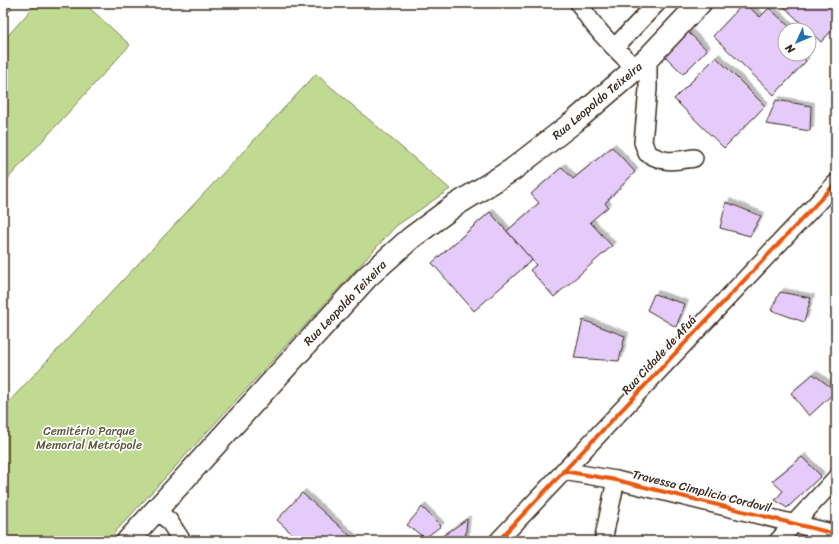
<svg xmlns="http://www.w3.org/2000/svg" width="839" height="544" viewBox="0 0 839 544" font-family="Sriracha,sans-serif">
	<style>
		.green { fill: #c1da91; stroke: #7e8258 }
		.building { fill: #e5cbfa; stroke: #3b2a1e; filter: url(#shadow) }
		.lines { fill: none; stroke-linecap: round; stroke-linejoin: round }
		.minor-casing { stroke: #3b2a1e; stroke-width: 20 }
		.major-casing { stroke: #3b2a1e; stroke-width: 25 }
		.minor { stroke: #fff; stroke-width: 17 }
		.major { stroke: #fff; stroke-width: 22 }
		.cycleway-casing { stroke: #fff; stroke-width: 6 }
		.cycleway { stroke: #e8590c; stroke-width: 4 }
		.labels { text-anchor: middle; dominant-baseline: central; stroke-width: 3.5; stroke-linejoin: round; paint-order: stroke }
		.street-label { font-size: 12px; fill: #3b2a1e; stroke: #fff }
		.park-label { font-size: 12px; fill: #5c563b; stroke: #fff }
	</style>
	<defs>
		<filter id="shadow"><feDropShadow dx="3.5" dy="-3.5" stdDeviation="0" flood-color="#0004"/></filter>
	</defs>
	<rect width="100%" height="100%" fill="#fff"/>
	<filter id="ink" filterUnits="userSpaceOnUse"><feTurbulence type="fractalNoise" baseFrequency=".025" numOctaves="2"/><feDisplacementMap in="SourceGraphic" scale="8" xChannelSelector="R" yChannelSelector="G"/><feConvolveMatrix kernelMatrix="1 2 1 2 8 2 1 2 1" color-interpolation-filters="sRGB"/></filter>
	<g filter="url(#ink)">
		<g class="green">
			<path d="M3,3H7L12,8L3,17Z"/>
			<path d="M37,3H84L130,45L3,184V41Z"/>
			<path d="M316,74L450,189L396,226L107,541H3V408Z"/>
		</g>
		<g class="building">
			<path d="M744,3L760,17L769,8L793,30H785V54H799L806,61L774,95L713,36Z"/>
			<path d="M780,3H836V26L821,42Z"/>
			<path d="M688,32L707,50L683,74L665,56Z"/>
			<path d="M716,57L765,106L724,148L674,99Z"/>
			<path d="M776,100L811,106L810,131L766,124Z"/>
			<path d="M612,147L635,172L605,203L608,207L590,222L612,246L554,297L530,270L536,265L507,231L539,203L531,194L562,167L573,179Z"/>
			<path d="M726,202L761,216L750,236L720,228Z"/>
			<path d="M490,212L532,260L474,311L432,263Z"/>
			<path d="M780,292L811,298L804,322L771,310Z"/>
			<path d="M654,294L685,304L676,327L647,310Z"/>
			<path d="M583,320L625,336L619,361L574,358Z"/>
			<path d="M813,374L836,391L809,416L791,393Z"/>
			<path d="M802,457L821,476L787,508L775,500L783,491L772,481Z"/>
			<path d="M302,493L356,541H300L277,520Z"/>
			<path d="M422,507L441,526L425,538L407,525Z"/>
			<path d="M467,519L465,541H445L440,538Z"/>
		</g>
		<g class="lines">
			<defs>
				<g id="minor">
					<path d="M579,3C593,28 616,49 636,69"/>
					<path d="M615,47L657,3"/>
					<path d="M648,58V89L643,142L647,153C666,164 674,161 694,158"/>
					<path d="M563,471L616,480L836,534"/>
					<path d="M156,510L169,521L182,541"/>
					<path d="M498,541L836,183"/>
					<path d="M603,541L616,480"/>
					<path d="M778,541L836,478"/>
				</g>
				<path id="major" d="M128,541L367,277L411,238L454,206L512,170L575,121L648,58L700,3"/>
			</defs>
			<use href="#minor" class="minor-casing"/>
			<use href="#major" class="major-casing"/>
			<use href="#minor" class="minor"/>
			<use href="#major" class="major"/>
			<defs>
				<g id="cycleway">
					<path d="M563,471L616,480L836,534"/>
					<path d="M498,541L836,183"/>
				</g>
			</defs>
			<use href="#cycleway" class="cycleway-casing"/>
			<use href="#cycleway" class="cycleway"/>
		</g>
	</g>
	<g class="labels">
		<g class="street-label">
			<text transform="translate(597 101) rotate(-40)">Rua Leopoldo Teixeira</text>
			<text transform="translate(345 303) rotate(-46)">Rua Leopoldo Teixeira</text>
			<text transform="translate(659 355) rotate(-47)">Rua Cidade de Afuá</text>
			<text transform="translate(702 491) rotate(14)">Travessa Cimplicio Cordovil</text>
		</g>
		<g class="park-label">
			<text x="89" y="431">Cemitério Parque<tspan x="89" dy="14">Memorial Metrópole</tspan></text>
		</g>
	</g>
	<rect width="839" height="544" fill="none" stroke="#fff" stroke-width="16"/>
	<rect x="8" y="8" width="823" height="528" fill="none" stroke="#3b2a1e" stroke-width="1.5" filter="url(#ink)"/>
	<g transform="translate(797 42) rotate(226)"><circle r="19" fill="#ffffff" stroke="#b1aaa5"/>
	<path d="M0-3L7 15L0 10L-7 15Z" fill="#1f6fb2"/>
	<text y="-6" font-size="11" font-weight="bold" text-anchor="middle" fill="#3b2a1e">N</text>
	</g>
</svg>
